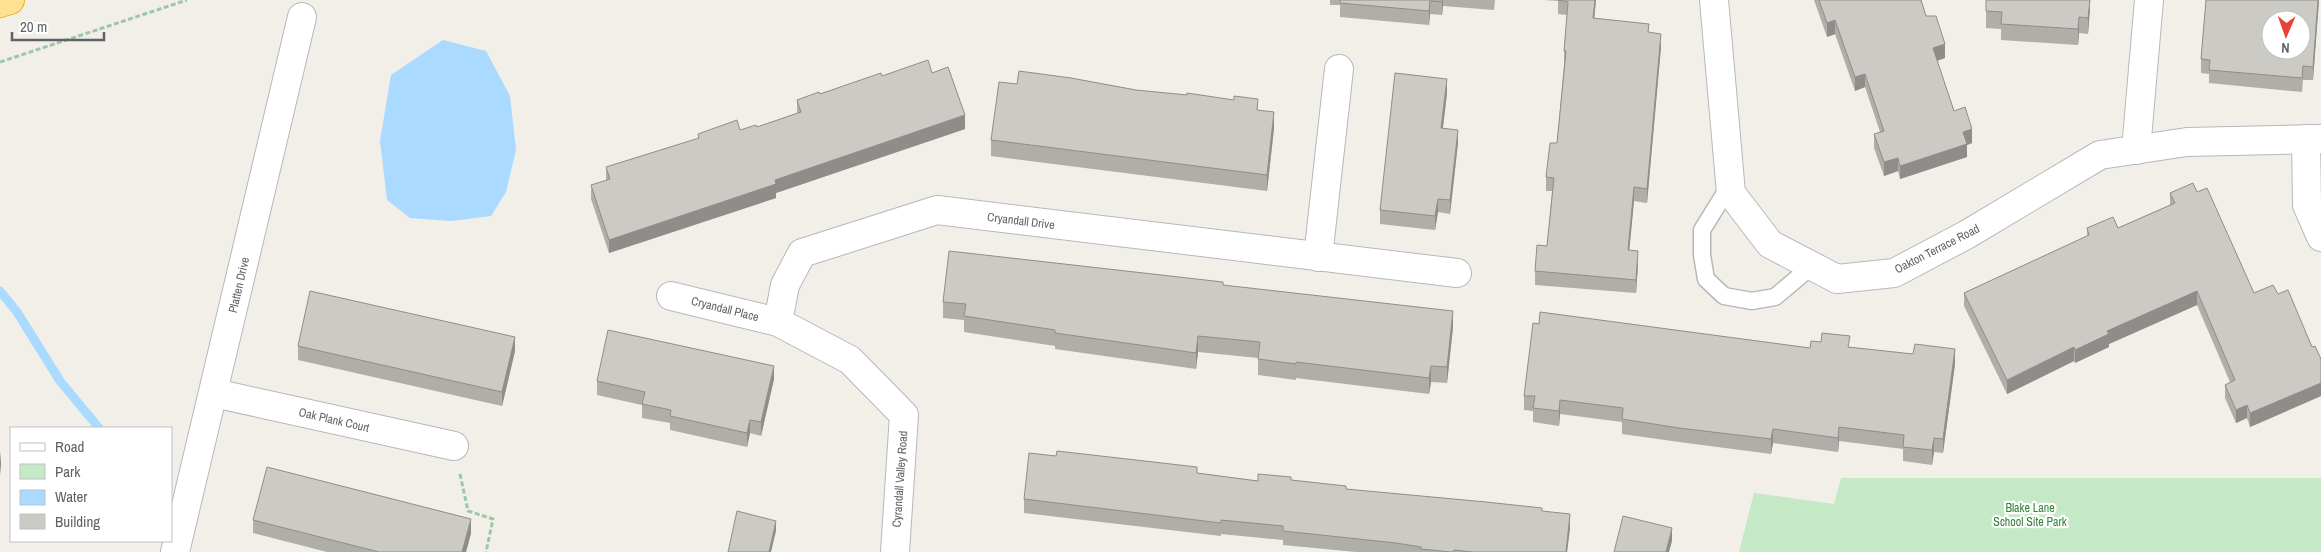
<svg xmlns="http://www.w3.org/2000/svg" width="2321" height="552" viewBox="0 0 2321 552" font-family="'Archivo Narrow',sans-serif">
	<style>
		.green { fill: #c5e8c5 }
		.water { fill: #aadaff }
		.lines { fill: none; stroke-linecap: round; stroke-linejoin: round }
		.stream { stroke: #aadaff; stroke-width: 9 }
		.lane-casing { stroke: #b5b8bc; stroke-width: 19 }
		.street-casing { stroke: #b5b8bc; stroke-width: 30 }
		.highway-casing { stroke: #f9ab00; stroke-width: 30 }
		.path { stroke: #9cc7a9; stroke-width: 3; stroke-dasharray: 5 2.5; stroke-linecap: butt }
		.lane { stroke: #fff; stroke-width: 16 }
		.street { stroke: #fff; stroke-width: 28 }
		.highway { stroke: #fde293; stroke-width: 28 }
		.wall { fill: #afaea9 }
		.shaded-wall { fill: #8f8d8a }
		.building { fill: #cccac5; stroke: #8f8d8a; fill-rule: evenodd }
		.labels { text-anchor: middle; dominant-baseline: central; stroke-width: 4.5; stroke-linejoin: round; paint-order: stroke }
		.street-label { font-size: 12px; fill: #5f6368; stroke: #fff }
		.park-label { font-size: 12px; fill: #348238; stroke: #fff }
	</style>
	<rect width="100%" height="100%" fill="#f1efe8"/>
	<path class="green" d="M1841,478H2321V552H1739L1754,493L1834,504Z"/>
	<path class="water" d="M443,40L486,51L510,96L516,150L506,192L491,216L451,221L410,218L387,200L380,141L391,75Z"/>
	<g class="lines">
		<path class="stream" d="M0,291L17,312L60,381L99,428"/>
		<defs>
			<path id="lane" d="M1730,185L1702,230V255L1706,279L1724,296L1752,301L1775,297L1812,266"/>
			<g id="street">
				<path d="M1714,0L1731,193L1770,244L1837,279L1894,273L1966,235L2100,155L2187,142L2321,139"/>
				<path d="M2306,139L2307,205L2321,237"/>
				<path d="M2136,150L2149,0"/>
				<path d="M1318,257L1339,69"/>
				<path d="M671,296L778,322L850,360L904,415L895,552"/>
				<path d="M778,322L785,285L802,253L937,210L1457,273"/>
				<path d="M214,393L454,446"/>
				<path d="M175,552L302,17"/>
			</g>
			<path id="highway" d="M0,3L10,0"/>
		</defs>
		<use href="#lane" class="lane-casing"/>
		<use href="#street" class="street-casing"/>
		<use href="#highway" class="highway-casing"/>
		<g class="path">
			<path d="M0,62L187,0"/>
			<path d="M460,474L468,511L493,519L486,552"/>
		</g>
		<use href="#lane" class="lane"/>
		<use href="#street" class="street"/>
		<use href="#highway" class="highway"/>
	</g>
	<g class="wall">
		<path d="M1330,0H1495L1494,10L1443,6L1442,15L1430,14L1429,25L1340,17V5H1330Z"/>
		<path d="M1544,0H1596L1594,18L1649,32L1661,47L1647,203L1634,201L1629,250L1638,265L1636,293L1535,285V271L1547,246L1552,191H1546V177L1557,143L1564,65V51L1567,15L1558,14V1Z"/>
		<path d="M1814,0H1921L1926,16L1945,58L1937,61L1954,111L1972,143L1967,145V157L1900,179L1898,171L1884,176L1874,148V134L1880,132L1865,87L1855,91L1835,34L1827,37Z"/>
		<path d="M2090,0L2088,34L2079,33L2078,45L2001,40V29L1986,28V11Z"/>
		<path d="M2206,0H2319L2313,80H2303L2302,92L2209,83V74L2201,73V59Z"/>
		<path d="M932,73L965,129L776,193V198L609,253L591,199V185L606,181V167L698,139V134L740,130L757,127L797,113V100L882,76Z"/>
		<path d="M1017,84L1136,90L1258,110L1274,128L1267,191L991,156V140Z"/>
		<path d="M1447,93L1443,128L1458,143L1450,214L1438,212L1435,230L1380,224V210Z"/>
		<path d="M2197,192L2254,293L2278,294L2312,347L2321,359V396L2250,427L2247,418L2236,423L2225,398V385L2230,382L2197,305L2109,344V347L2075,363L2074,361L2007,394L1964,306V293L2087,236V228H2118L2170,205V193Z"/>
		<path d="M1223,285L1453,327L1447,383L1431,382L1429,394L1296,378V380L1258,375V358L1198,352L1196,369L1055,349V346L964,332V320L943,318V302Z"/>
		<path d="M298,346L515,351L502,406L298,360Z"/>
		<path d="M1850,347L1955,364L1943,453L1934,452L1932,465L1903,461V449L1839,441L1838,452L1773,443L1771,454L1679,442L1622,434V422L1560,414L1559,426L1533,422V411L1524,410V396L1810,348Z"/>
		<path d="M774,379L761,436L750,433L747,447L670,430V423L642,418V405L597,395V381Z"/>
		<path d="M1197,473L1258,481L1291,480L1346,489L1542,511L1570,528L1567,552H1356L1283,545V540L1221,534V536L1024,513V499Z"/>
		<path d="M253,520L471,533L466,552H327L253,533Z"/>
	</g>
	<g class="shaded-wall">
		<path d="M1442,0H1443V6L1442,15Z"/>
		<path d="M1595,0H1596L1593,32V18Z"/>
		<path d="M2090,0V10L2088,34V18Z"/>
		<path d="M2318,0H2319L2313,80V67Z"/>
		<path d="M1430,1V14L1429,25V11Z"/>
		<path d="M2079,17V33L2078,45V29Z"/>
		<path d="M1835,20V34L1827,37V23Z"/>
		<path d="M1661,34V47L1647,203V189Z"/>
		<path d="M1945,44V58L1933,62V48Z"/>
		<path d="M1865,74V87L1855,91V77Z"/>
		<path d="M1447,79V93L1441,142V128Z"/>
		<path d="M1274,112V128L1267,191V175Z"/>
		<path d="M965,115V129L776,193V198L609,253V240L775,180Z"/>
		<path d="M1972,129V143L1967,145V157L1900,179V166L1963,132Z"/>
		<path d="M1458,130V143L1450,214V200Z"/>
		<path d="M1898,158V171L1884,176V162Z"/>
		<path d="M1634,187V201L1628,264V250Z"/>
		<path d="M1438,199V212L1435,230V216Z"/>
		<path d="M1638,251V265L1636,293V280Z"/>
		<path d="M2197,291V305L2109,344V347L2075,363V350L2107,331Z"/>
		<path d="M1453,311V327L1447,383V367Z"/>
		<path d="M1198,336V352L1196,369V353Z"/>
		<path d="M515,337V351L502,406V392Z"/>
		<path d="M2074,347V361L2007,394V380Z"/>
		<path d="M1955,349V364L1943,453V439Z"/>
		<path d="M774,366V379L761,436V422Z"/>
		<path d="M1431,366V382L1429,394V378Z"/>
		<path d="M2321,383V396L2250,427V413Z"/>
		<path d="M1560,400V414L1559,426V411Z"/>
		<path d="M2247,405V418L2236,423V410Z"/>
		<path d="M750,420V433L747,447V433Z"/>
		<path d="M1839,427V441L1838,452V438Z"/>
		<path d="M1773,429V443L1771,454V439Z"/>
		<path d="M1934,438V452L1932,465V450Z"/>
		<path d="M1,451V465L0,476V462Z"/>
		<path d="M1570,514V528L1567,552H1566Z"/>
		<path d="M471,519V533L466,552H462Z"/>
		<path d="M776,521V531L771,552H769Z"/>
		<path d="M1672,528V541L1669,552H1666Z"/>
	</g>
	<g class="building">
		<path d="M1340,0H1442V2L1430,1L1429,11L1340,3Z"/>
		<path d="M1558,0H1595L1593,18L1649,24L1648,32L1661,34L1647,189L1634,187L1628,250L1638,251L1636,280L1535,271L1537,245L1547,246L1554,178L1546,177L1550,143H1557L1566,51H1564L1568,2Z"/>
		<path d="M1819,0H1921L1926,16H1936L1945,44L1933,48L1954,111L1965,107L1972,129L1963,132L1967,144L1900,166L1898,158L1884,162L1874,134L1884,131L1865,74L1855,77L1835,20L1827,23Z"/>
		<path d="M1986,0H2090L2088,18L2079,17L2078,29L2001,24L2002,12L1986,11Z"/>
		<path d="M2206,0H2318L2313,67L2303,66L2302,78L2209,70L2210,60L2201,59ZM2271,20H2301V50H2271Z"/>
		<path d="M928,60L932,73L948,67L965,115L775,180L776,184L609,240L591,185L610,179L606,167L699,138L698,134L737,120L740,130L756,125L757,127L801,112L797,100L819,92L820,94L881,73L882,76Z"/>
		<path d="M1019,71L1071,78L1136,90L1187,95V93L1234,100V96L1258,99L1257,110L1274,112L1267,175L991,140L999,82L1017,84Z"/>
		<path d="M1395,73L1447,79L1441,128L1458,130L1450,200L1438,199L1435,216L1380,210Z"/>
		<path d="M2193,183L2197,192L2207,188L2254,293L2273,285L2278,294L2288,290L2312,347L2315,346L2321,359V383L2250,413L2247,405L2236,410L2225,385L2235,380L2197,291L2107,331L2109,334L2075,350L2074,347L2007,380L1964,293L2089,235L2087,228L2113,217L2118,228L2175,203L2170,193Z"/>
		<path d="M949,251L1223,282V285L1453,311L1447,367L1431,366L1429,378L1296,362V364L1258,359L1260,342L1198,336L1196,353L1055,333V330L964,316L966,304L943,302Z"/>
		<path d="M310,291L515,337L502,392L298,346Z"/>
		<path d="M1540,312L1810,348L1811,341L1821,342L1822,333L1850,336L1848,347L1913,354L1915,344L1955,349L1943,439L1934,438L1932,450L1903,447L1904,435L1839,427L1838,438L1773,429L1771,439L1679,428L1622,419L1623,408L1560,400L1559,411L1533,408L1535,396H1524L1533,323L1539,324Z"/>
		<path d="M608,330L774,366L761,422L750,420L747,433L670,416L671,410L642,404L645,392L597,381Z"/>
		<path d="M1057,451L1197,467V473L1258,481V474L1291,477V480L1346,486V489L1486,502L1542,508V511L1570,514L1566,552H1472L1454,550L1453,552H1451L1421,549V547L1396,543L1283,531V526L1221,520V523L1024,499L1029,453L1056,456Z"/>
		<path d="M267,467L471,519L462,552H379L253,520Z"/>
		<path d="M737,511L776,521L769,552H728Z"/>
		<path d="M1623,516L1672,528L1666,552H1614Z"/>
	</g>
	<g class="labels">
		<g class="street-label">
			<text transform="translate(1021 221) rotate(7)">Cryandall Drive</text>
			<text transform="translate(1937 249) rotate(-27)">Oakton Terrace Road</text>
			<text transform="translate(239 285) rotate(-77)">Platten Drive</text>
			<text transform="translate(725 309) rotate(14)">Cryandall Place</text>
			<text transform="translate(334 420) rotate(13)">Oak Plank Court</text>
			<text transform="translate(900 479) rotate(-86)">Cyrandall Valley Road</text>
		</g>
		<g class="park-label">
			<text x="2030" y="508">Blake Lane<tspan x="2030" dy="14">School Site Park</tspan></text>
		</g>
	</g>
	<rect x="10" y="427" width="162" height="115" fill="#ffffff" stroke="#bfc1c3"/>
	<rect x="20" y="443" width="25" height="8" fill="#ffffff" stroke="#bfc1c3"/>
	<text x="55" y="452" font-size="15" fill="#5f6368">Road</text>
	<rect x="20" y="464" width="25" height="15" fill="#c5e8c5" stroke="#bfc1c3"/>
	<text x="55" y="477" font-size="15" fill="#5f6368">Park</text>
	<rect x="20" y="490" width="25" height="15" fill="#aadaff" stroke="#bfc1c3"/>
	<text x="55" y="502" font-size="15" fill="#5f6368">Water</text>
	<rect x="20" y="514" width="25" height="15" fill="#cccac5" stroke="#bfc1c3"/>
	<text x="55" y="527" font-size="15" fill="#5f6368">Building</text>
	<g transform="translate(2286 35) rotate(182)"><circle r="24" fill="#ffffff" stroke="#bfc1c3"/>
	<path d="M0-4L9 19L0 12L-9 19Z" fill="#ea4335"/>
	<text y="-8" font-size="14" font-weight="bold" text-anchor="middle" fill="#5f6368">N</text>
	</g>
	<path d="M12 32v8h92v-8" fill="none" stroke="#5f6368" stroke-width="2.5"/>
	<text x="20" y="32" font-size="15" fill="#5f6368" stroke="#ffffff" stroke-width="4" paint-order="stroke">20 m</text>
</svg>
